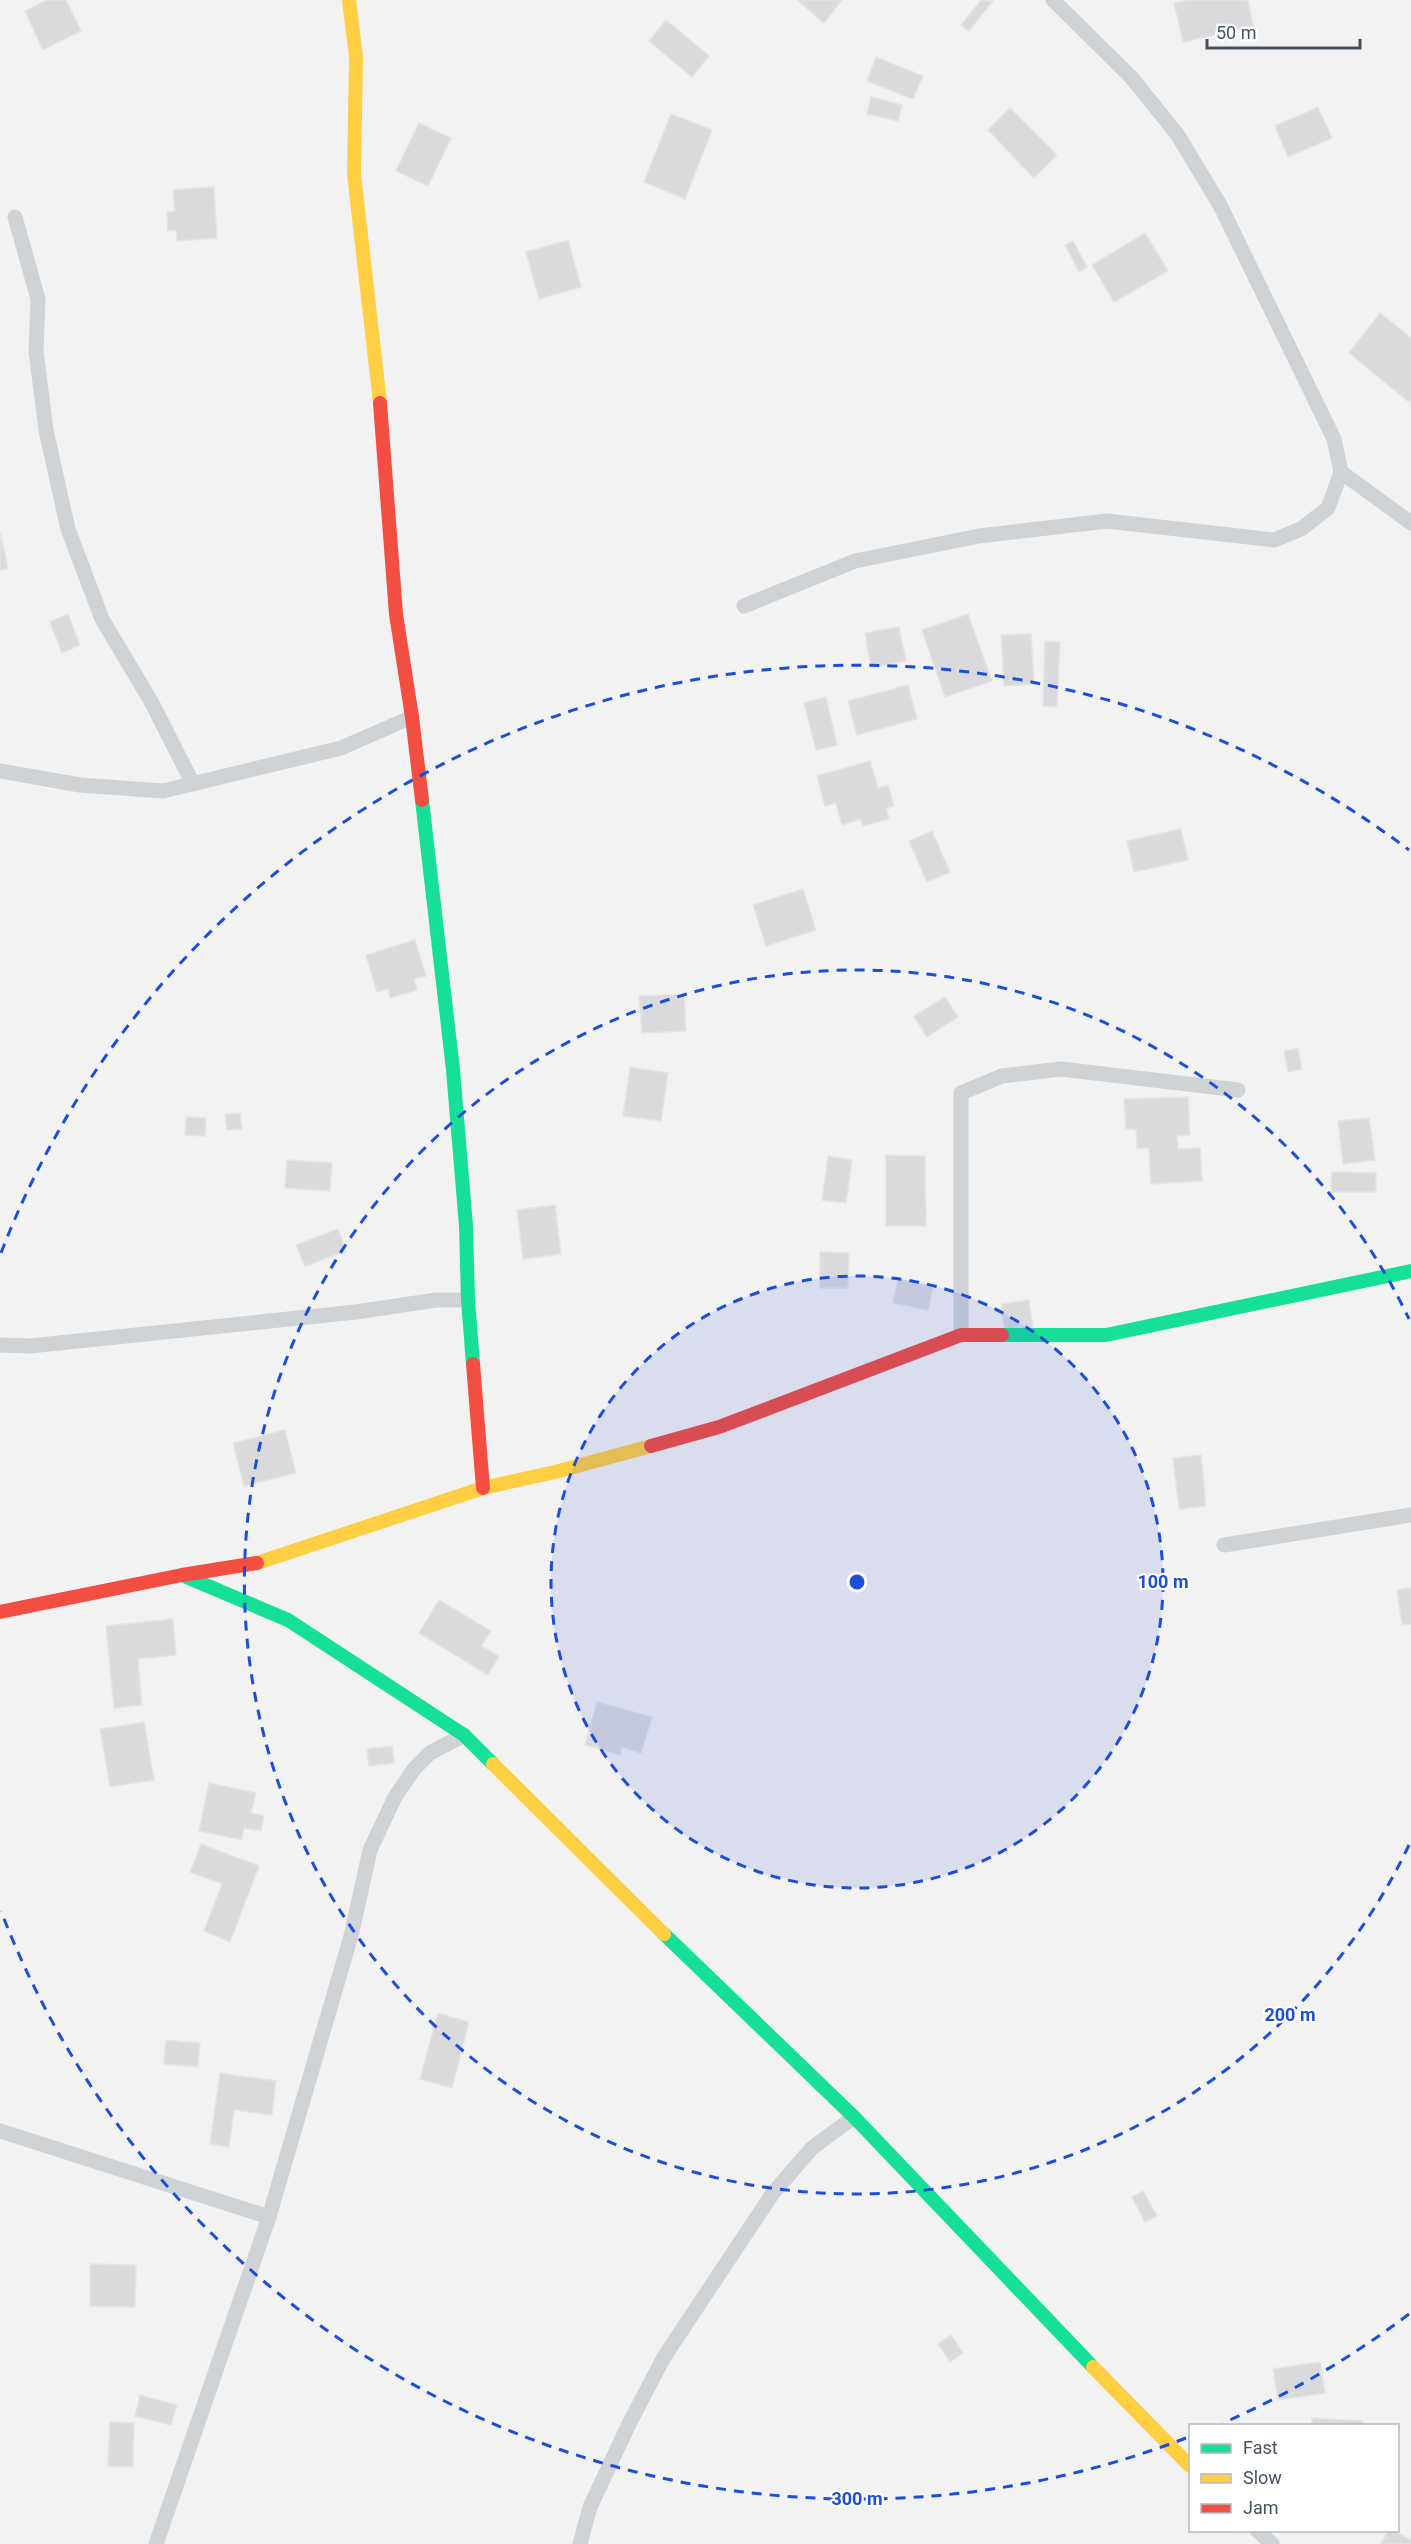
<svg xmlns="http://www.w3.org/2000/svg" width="1411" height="2544" viewBox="0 0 1411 2544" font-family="Roboto,sans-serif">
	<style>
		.building { fill: #dadadd; stroke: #e4e4e5; stroke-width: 1.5 }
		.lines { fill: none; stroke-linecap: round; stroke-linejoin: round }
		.street { stroke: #d0d3d6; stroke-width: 15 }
		.fast { stroke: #16e098; stroke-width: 14 }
		.slow { stroke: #ffcf43; stroke-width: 14 }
		.jam { stroke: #f24e42; stroke-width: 14 }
		.ring { fill: none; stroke: #1d4ed8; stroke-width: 3; stroke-dasharray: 10 8 }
		.centre { fill: #1d4ed8; stroke: #fff; stroke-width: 3 }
		.ring-label { font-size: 18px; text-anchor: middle; font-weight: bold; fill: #1d4ed8; stroke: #fff; stroke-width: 4.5; stroke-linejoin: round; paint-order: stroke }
	</style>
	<rect width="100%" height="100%" fill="#f3f2f2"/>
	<g class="building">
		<path d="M47,0H66L81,31L43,50L25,11Z"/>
		<path d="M797,0H842L824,23Z"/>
		<path d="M981,0L993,1L969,31L961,25Z"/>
		<path d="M1189,0H1248L1253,26L1183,42L1174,3Z"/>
		<path d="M666,20L709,56L692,77L649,41Z"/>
		<path d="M876,57L923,76L913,99L867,81Z"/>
		<path d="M871,97L902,105L898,121L867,114Z"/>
		<path d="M1318,107L1332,138L1288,157L1275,126Z"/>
		<path d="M1010,108L1057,155L1034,178L988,130Z"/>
		<path d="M671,114L712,130L685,199L644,182Z"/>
		<path d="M419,123L451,138L428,186L396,171Z"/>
		<path d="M214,187L217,238L177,241L176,230L168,231L167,212L175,211L173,190Z"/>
		<path d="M1145,233L1168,271L1114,302L1092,265Z"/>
		<path d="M568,240L581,287L539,299L526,252Z"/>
		<path d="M1073,241L1087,267L1079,272L1065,245Z"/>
		<path d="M1380,313L1411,338V399L1409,402L1349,353Z"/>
		<path d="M0,532L8,568L0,570Z"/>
		<path d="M68,614L80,645L62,653L50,622Z"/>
		<path d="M968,614L992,681L945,697L922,630Z"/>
		<path d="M899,627L906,661L871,668L865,633Z"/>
		<path d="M1031,634L1034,684L1004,686L1001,635Z"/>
		<path d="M1045,641L1060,642L1057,707L1043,706Z"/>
		<path d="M908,685L917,719L857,735L848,701Z"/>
		<path d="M826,697L837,745L816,750L804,703Z"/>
		<path d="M870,761L878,788L888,785L894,806L886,809L889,819L863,826L861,819L842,825L836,803L825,806L817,776Z"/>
		<path d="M1181,829L1188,860L1134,872L1127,841Z"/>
		<path d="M932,831L950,872L927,882L909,841Z"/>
		<path d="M803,889L816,930L766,946L753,905Z"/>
		<path d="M415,940L426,976L414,979L417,990L390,998L388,989L377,992L366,955Z"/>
		<path d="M684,994L686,1031L642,1033L639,996Z"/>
		<path d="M945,997L958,1017L927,1037L914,1016Z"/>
		<path d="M1298,1048L1302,1069L1288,1072L1284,1051Z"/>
		<path d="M630,1067L668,1073L661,1121L623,1116Z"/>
		<path d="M1188,1097L1190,1135L1177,1136L1178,1149L1200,1148L1202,1181L1151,1184L1149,1148L1137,1149L1136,1129H1126L1124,1099Z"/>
		<path d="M240,1113L242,1129L227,1130L225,1114Z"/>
		<path d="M186,1117L206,1118L205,1136L185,1135Z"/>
		<path d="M1369,1118L1375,1160L1343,1164L1338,1121Z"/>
		<path d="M886,1155L925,1156L926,1226H886Z"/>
		<path d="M828,1156L852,1160L846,1203L822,1200Z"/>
		<path d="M287,1160L332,1163L330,1191L285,1188Z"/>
		<path d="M1332,1172L1376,1173V1192H1331Z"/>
		<path d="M555,1205L561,1254L523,1259L517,1210Z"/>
		<path d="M338,1229L346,1251L305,1266L296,1245Z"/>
		<path d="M820,1252L849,1253L848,1288H820Z"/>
		<path d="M898,1279L933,1287L928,1310L893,1303Z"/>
		<path d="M1029,1300L1033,1328L1005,1332L1001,1304Z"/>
		<path d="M285,1430L296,1473L244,1486L233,1443Z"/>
		<path d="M1201,1455L1206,1506L1179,1509L1173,1458Z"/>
		<path d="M1411,1588V1624L1402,1625L1397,1590Z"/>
		<path d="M439,1600L491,1631L481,1646L499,1656L488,1675L419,1633Z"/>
		<path d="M173,1619L176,1655L138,1659L142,1705L114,1708L106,1626Z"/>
		<path d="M597,1702L652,1717L641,1753L622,1747L620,1755L585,1745Z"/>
		<path d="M144,1722L154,1780L110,1787L100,1729Z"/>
		<path d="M392,1746L394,1763L369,1766L367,1749Z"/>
		<path d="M209,1783L256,1793L251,1813L264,1816L261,1831L244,1828L242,1840L199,1831Z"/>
		<path d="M201,1844L259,1866L230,1942L204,1931L222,1884L190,1872Z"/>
		<path d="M438,2013L469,2022L452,2088L420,2079Z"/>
		<path d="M166,2040L200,2043L198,2067L164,2064Z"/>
		<path d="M220,2073L276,2081L272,2115L234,2110L229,2147L210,2144Z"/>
		<path d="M1143,2191L1157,2216L1145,2222L1132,2197Z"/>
		<path d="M90,2264L136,2265L135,2307L90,2306Z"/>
		<path d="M951,2335L963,2353L950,2362L938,2344Z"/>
		<path d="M1320,2362L1325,2393L1278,2400L1273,2369Z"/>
		<path d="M140,2395L177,2405L171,2425L135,2416Z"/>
		<path d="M1312,2418L1363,2421V2426H1312Z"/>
		<path d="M110,2422L134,2423L133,2467L108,2466Z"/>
		<path d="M1388,2530H1393L1411,2540V2544H1381Z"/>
	</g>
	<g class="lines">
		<g class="street">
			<path d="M15,217L38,299L36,351L46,430L68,529L102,619L152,703L193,784"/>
			<path d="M1341,472L1411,523"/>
			<path d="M744,606L855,561L979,536L1107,521L1274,540L1301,529L1328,508L1341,472L1334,439L1220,205L1177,134L1131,77L1053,0"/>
			<path d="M0,771L80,785L163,791L341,748L412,717"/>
			<path d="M961,1335V1093L1002,1076L1061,1069L1238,1090"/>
			<path d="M0,1345L30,1346L356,1312L436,1300H468"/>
			<path d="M1224,1545L1411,1515"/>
			<path d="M0,2131L269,2217"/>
			<path d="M1257,2530L1272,2544"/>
			<path d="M156,2544L269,2217L351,1936L370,1850L395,1797L414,1769L430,1753L464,1735"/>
			<path d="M580,2544L590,2507L629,2424L664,2357L773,2193L812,2148L854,2117"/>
		</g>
		<g class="fast">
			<path d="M422,800L453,1070L466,1226L468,1300L473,1364"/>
			<path d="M1002,1335H1106L1411,1271"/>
			<path d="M182,1575L288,1620L464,1735L493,1764"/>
			<path d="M664,1934L854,2117L1093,2367"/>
		</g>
		<g class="slow">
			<path d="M349,0L356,57L354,174L380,403"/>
			<path d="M257,1563L483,1488L555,1472L651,1446"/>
			<path d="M493,1764L664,1934"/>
			<path d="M1093,2367L1190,2466"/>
		</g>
		<g class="jam">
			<path d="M380,403L396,614L412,717L422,800"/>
			<path d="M473,1364L483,1488"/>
			<path d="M651,1446L719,1427L961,1335H1002"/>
			<path d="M0,1612L182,1575L257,1563"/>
		</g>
	</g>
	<circle cx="857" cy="1582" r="306" fill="#1d4ed8" fill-opacity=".12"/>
	<g class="ring">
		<circle cx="857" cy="1582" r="306"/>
		<path d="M1409 1845A612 612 0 1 1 1409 1319"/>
		<path d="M1409 2314A917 917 0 0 1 1223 2423M1186 2438A917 917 0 0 1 1 1911M1 1253A917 917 0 0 1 1409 850"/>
	</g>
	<circle cx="857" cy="1582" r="9" class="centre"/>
	<g class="ring-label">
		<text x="1163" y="1588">100 m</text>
		<text x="1290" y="2021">200 m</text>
		<text x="857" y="2505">300 m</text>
	</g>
	<rect x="1189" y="2424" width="210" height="108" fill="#ffffff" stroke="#b5bac0" stroke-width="1.5"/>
	<rect x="1201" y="2444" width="30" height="9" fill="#16e098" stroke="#b5bac0" stroke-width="1.5"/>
	<text x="1243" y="2454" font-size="18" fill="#475261">Fast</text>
	<rect x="1201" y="2474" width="30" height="9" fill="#ffcf43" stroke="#b5bac0" stroke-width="1.5"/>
	<text x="1243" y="2484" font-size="18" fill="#475261">Slow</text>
	<rect x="1201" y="2504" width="30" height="9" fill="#f24e42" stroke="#b5bac0" stroke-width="1.5"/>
	<text x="1243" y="2514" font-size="18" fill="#475261">Jam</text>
	<path d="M1207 39v9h153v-9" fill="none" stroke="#475261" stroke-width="3"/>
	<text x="1216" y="39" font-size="18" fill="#475261" stroke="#ffffff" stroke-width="4.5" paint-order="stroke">50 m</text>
</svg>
